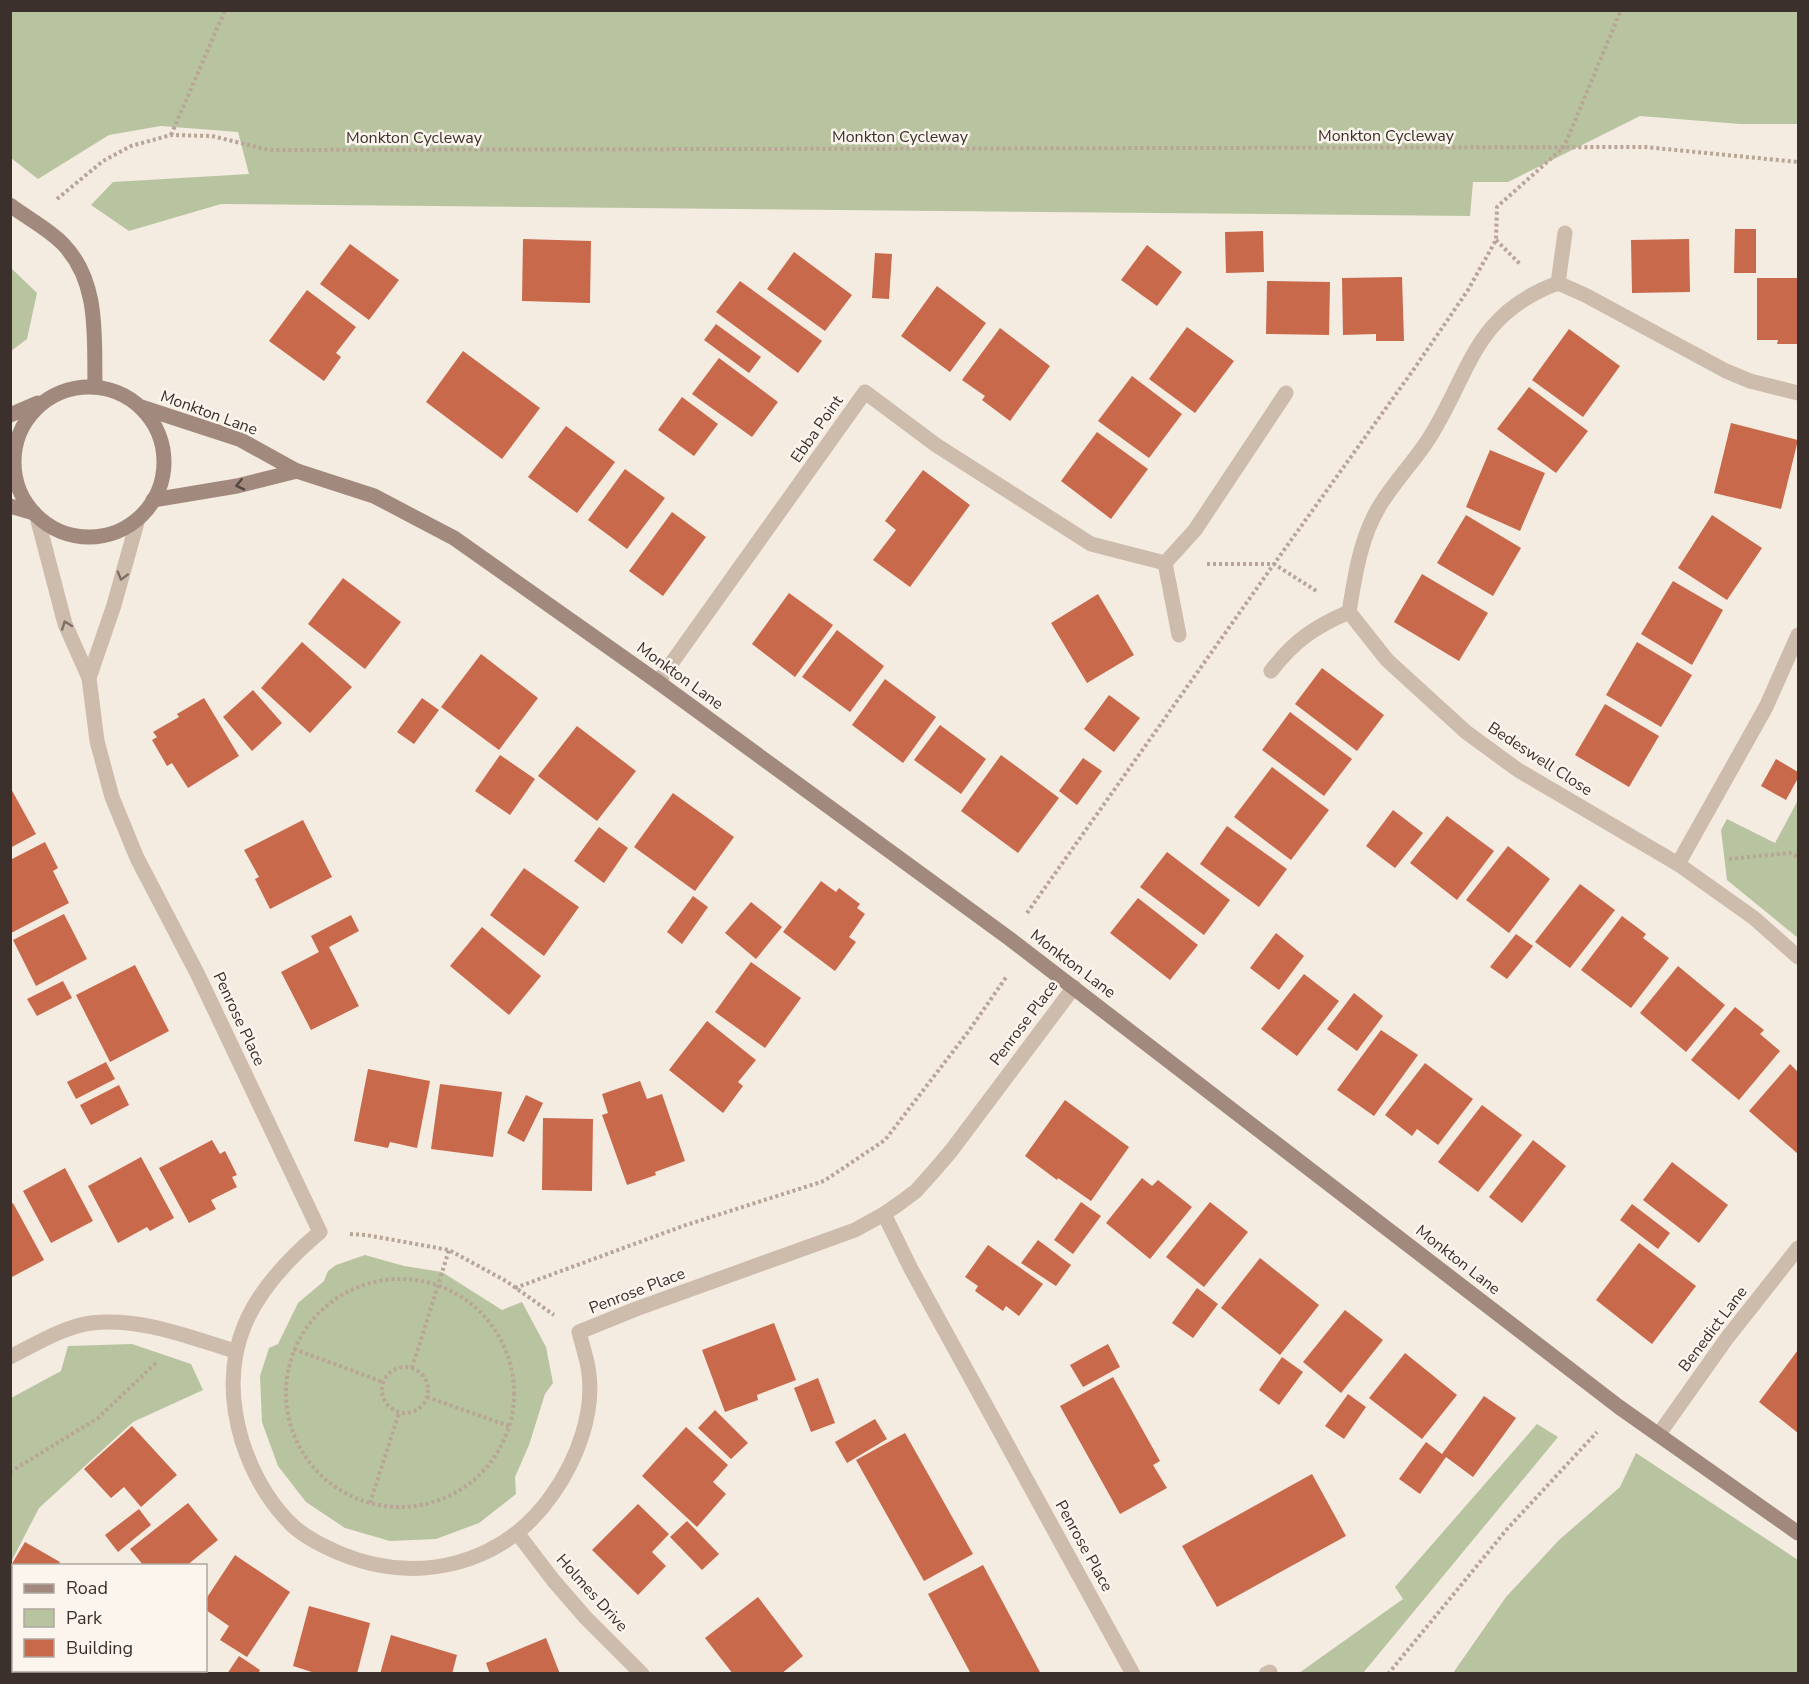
<svg xmlns="http://www.w3.org/2000/svg" width="1809" height="1684" viewBox="0 0 1809 1684" font-family="'Nunito Sans',sans-serif">
	<style>
		.green { fill: #b8c4a0 }
		.building { fill: #c8694b }
		.lines { fill: none; stroke-linecap: round; stroke-linejoin: round }
		.path { stroke: #b9a596; stroke-width: 4; stroke-dasharray: 3 3; stroke-linecap: butt }
		.street { stroke: #cdbbac; stroke-width: 15 }
		.secondary { stroke: #a18a7d; stroke-width: 15 }
		.oneway { stroke: #544640 }
		.oneway2 { stroke: #7d6f65 }
		.labels { text-anchor: middle; dominant-baseline: central; stroke-width: 5; stroke-linejoin: round; paint-order: stroke }
		.street-label { font-size: 16px; fill: #3b302b; stroke: #fbf5ee }
	</style>
	<rect width="100%" height="100%" fill="#f4ebe1"/>
	<g class="green">
		<path d="M10,11H1798V124H1740L1640,116L1508,182H1473L1470,216L221,204L129,231L91,205L113,182L249,174L238,132L161,126L109,135L38,179L11,158Z"/>
		<path d="M10,267L37,293L27,339L11,351Z"/>
		<path d="M1798,800V938L1727,880L1721,830L1727,819L1775,843Z"/>
		<path d="M365,1255L404,1266L442,1272L502,1310L522,1302L546,1347L553,1383L545,1394L529,1445L515,1477L516,1494L479,1523L436,1539L390,1541L345,1528L306,1502L278,1466L262,1422L260,1376L269,1348L278,1344L298,1303L324,1281L328,1271L336,1265Z"/>
		<path d="M132,1344L191,1364L203,1390L133,1422L39,1508L11,1562V1398L61,1371L68,1346Z"/>
		<path d="M1537,1424L1558,1437L1363,1673H1299L1403,1599L1395,1587Z"/>
		<path d="M1636,1453L1798,1560V1673H1453L1506,1597L1559,1540L1620,1487Z"/>
	</g>
	<g class="building">
		<path d="M1735,229H1756V273H1734Z"/>
		<path d="M1263,231L1264,272L1226,273L1225,232Z"/>
		<path d="M523,239L591,241L590,303L522,301Z"/>
		<path d="M1689,239L1690,292L1632,293L1631,240Z"/>
		<path d="M350,244L399,280L369,320L320,284Z"/>
		<path d="M1147,245L1182,272L1157,306L1121,280Z"/>
		<path d="M794,252L852,295L825,331L767,289Z"/>
		<path d="M875,253L892,254L889,299L872,298Z"/>
		<path d="M1402,277L1404,341H1376V334L1343,335L1342,278Z"/>
		<path d="M1757,278H1798V344H1777L1778,340H1757Z"/>
		<path d="M740,281L822,341L798,373L716,312Z"/>
		<path d="M1267,281L1330,282L1329,335L1266,334Z"/>
		<path d="M937,286L986,323L950,372L901,336Z"/>
		<path d="M307,290L356,327L336,353L341,357L324,381L269,341Z"/>
		<path d="M716,324L761,357L749,373L704,340Z"/>
		<path d="M1187,327L1234,361L1195,413L1149,379Z"/>
		<path d="M1000,328L1050,366L1010,421L982,400L985,396L962,380Z"/>
		<path d="M1569,329L1620,366L1583,417L1532,380Z"/>
		<path d="M463,351L540,408L502,459L426,402Z"/>
		<path d="M719,358L778,402L752,437L692,394Z"/>
		<path d="M1132,376L1182,414L1149,458L1098,421Z"/>
		<path d="M1529,387L1588,431L1556,473L1497,429Z"/>
		<path d="M682,397L718,424L694,456L658,430Z"/>
		<path d="M1731,423L1798,440L1781,509L1714,493Z"/>
		<path d="M566,426L615,462L577,513L528,477Z"/>
		<path d="M1097,432L1148,469L1111,519L1061,481Z"/>
		<path d="M1490,450L1545,473L1520,531L1466,507Z"/>
		<path d="M625,469L665,498L627,549L588,520Z"/>
		<path d="M923,470L970,505L910,587L873,560L896,530L885,521Z"/>
		<path d="M672,512L706,537L663,596L629,571Z"/>
		<path d="M1466,515L1521,548L1493,596L1437,563Z"/>
		<path d="M1712,515L1762,548L1727,600L1678,568Z"/>
		<path d="M1422,574L1488,613L1459,661L1394,622Z"/>
		<path d="M343,578L401,622L365,669L308,624Z"/>
		<path d="M1673,581L1723,610L1692,665L1641,634Z"/>
		<path d="M789,593L833,625L795,677L752,644Z"/>
		<path d="M1098,594L1134,655L1087,683L1051,623Z"/>
		<path d="M837,630L884,666L850,712L802,677Z"/>
		<path d="M302,642L352,687L310,733L261,688Z"/>
		<path d="M1637,642L1692,675L1661,727L1606,695Z"/>
		<path d="M481,654L538,698L499,750L441,707Z"/>
		<path d="M1322,668L1384,715L1357,751L1295,704Z"/>
		<path d="M885,679L936,717L903,763L852,725Z"/>
		<path d="M253,690L282,723L252,751L223,717Z"/>
		<path d="M1109,695L1140,718L1114,752L1084,729Z"/>
		<path d="M204,698L239,756L188,788L172,763L167,766L152,740L157,737L153,732L179,717L177,714Z"/>
		<path d="M422,698L439,710L414,744L397,732Z"/>
		<path d="M1605,704L1659,736L1629,787L1575,755Z"/>
		<path d="M1290,712L1352,759L1324,796L1262,750Z"/>
		<path d="M940,725L986,759L961,794L914,760Z"/>
		<path d="M577,726L636,771L597,821L538,776Z"/>
		<path d="M500,755L535,779L510,815L475,791Z"/>
		<path d="M1001,755L1059,798L1018,853L961,811Z"/>
		<path d="M1083,758L1102,771L1077,805L1059,791Z"/>
		<path d="M1776,759L1798,772V778L1786,800L1761,786Z"/>
		<path d="M1272,767L1329,810L1291,860L1234,817Z"/>
		<path d="M10,787L36,834L10,848Z"/>
		<path d="M673,793L734,837L695,891L634,847Z"/>
		<path d="M1393,810L1423,833L1395,868L1366,846Z"/>
		<path d="M1447,816L1494,851L1457,900L1410,863Z"/>
		<path d="M303,820L332,877L270,909L255,879L259,877L244,850Z"/>
		<path d="M1227,826L1287,869L1259,907L1200,864Z"/>
		<path d="M599,827L628,848L604,883L574,861Z"/>
		<path d="M45,842L58,868L53,871L69,903L11,933L10,860Z"/>
		<path d="M1508,846L1550,879L1509,933L1466,900Z"/>
		<path d="M1167,852L1230,900L1204,935L1140,887Z"/>
		<path d="M524,868L579,907L544,956L490,915Z"/>
		<path d="M821,881L836,892L839,888L860,904L857,908L865,914L849,937L856,942L835,971L783,932Z"/>
		<path d="M1580,884L1615,910L1570,968L1535,942Z"/>
		<path d="M693,896L708,907L682,944L667,932Z"/>
		<path d="M1138,898L1198,945L1170,980L1110,933Z"/>
		<path d="M751,902L782,927L756,959L725,933Z"/>
		<path d="M64,914L87,959L36,986L13,940Z"/>
		<path d="M351,915L359,931L329,947L359,1006L311,1030L281,972L319,952L311,936Z"/>
		<path d="M1622,916L1646,934L1643,938L1669,958L1631,1008L1581,970Z"/>
		<path d="M482,927L541,976L509,1015L450,966Z"/>
		<path d="M1276,933L1304,956L1279,990L1250,968Z"/>
		<path d="M1516,934L1533,946L1507,979L1490,967Z"/>
		<path d="M751,962L801,998L765,1048L715,1012Z"/>
		<path d="M135,965L169,1031L110,1062L76,995Z"/>
		<path d="M1678,966L1725,1005L1686,1052L1640,1013Z"/>
		<path d="M1304,974L1339,1001L1297,1056L1261,1029Z"/>
		<path d="M63,981L72,998L37,1016L27,999Z"/>
		<path d="M1354,993L1383,1016L1357,1051L1327,1029Z"/>
		<path d="M1735,1007L1764,1030L1760,1034L1780,1051L1739,1100L1691,1060Z"/>
		<path d="M707,1021L756,1060L738,1082L743,1086L723,1113L669,1070Z"/>
		<path d="M1381,1030L1418,1055L1374,1116L1337,1090Z"/>
		<path d="M106,1062L115,1079L76,1099L67,1082Z"/>
		<path d="M1425,1063L1473,1099L1438,1145L1417,1129L1412,1136L1385,1115Z"/>
		<path d="M1790,1064L1798,1072V1154L1749,1111Z"/>
		<path d="M368,1069L430,1081L417,1148L390,1142L388,1148L354,1141Z"/>
		<path d="M640,1081L647,1099L662,1094L685,1161L655,1172L656,1175L627,1185L602,1115L608,1113L602,1094Z"/>
		<path d="M440,1084L502,1092L493,1157L431,1149Z"/>
		<path d="M119,1085L129,1105L91,1125L80,1105Z"/>
		<path d="M526,1095L543,1103L524,1142L507,1133Z"/>
		<path d="M1065,1100L1129,1147L1091,1201L1058,1178L1057,1180L1025,1156Z"/>
		<path d="M1482,1105L1522,1135L1478,1192L1438,1162Z"/>
		<path d="M543,1118L593,1119L592,1191L542,1190Z"/>
		<path d="M212,1140L220,1154L225,1151L237,1175L232,1177L237,1187L211,1200L216,1209L189,1223L159,1168Z"/>
		<path d="M1533,1140L1566,1166L1522,1223L1489,1197Z"/>
		<path d="M141,1157L174,1218L150,1231L147,1227L118,1243L88,1186Z"/>
		<path d="M1672,1162L1728,1205L1699,1243L1643,1200Z"/>
		<path d="M65,1168L93,1221L51,1243L23,1191Z"/>
		<path d="M1142,1178L1152,1186L1158,1180L1192,1207L1150,1259L1106,1223Z"/>
		<path d="M1081,1202L1101,1216L1073,1254L1054,1240Z"/>
		<path d="M1210,1202L1248,1232L1204,1287L1166,1257Z"/>
		<path d="M13,1203L44,1260L10,1278V1205Z"/>
		<path d="M1632,1204L1670,1233L1658,1249L1620,1220Z"/>
		<path d="M1038,1240L1071,1265L1056,1286L1021,1263Z"/>
		<path d="M1639,1243L1696,1286L1652,1344L1596,1300Z"/>
		<path d="M988,1245L1043,1284L1019,1316L1006,1306L1003,1311L975,1291L978,1286L965,1277Z"/>
		<path d="M1260,1258L1319,1305L1280,1355L1221,1308Z"/>
		<path d="M1197,1288L1218,1304L1193,1338L1172,1323Z"/>
		<path d="M1345,1310L1383,1340L1341,1393L1303,1362Z"/>
		<path d="M774,1323L796,1380L757,1395L758,1400L725,1412L702,1350Z"/>
		<path d="M1108,1344L1120,1367L1083,1387L1070,1365Z"/>
		<path d="M1798,1350V1433L1759,1402Z"/>
		<path d="M1405,1353L1457,1395L1422,1439L1369,1398Z"/>
		<path d="M1282,1357L1303,1372L1279,1405L1259,1390Z"/>
		<path d="M1113,1377L1160,1461L1153,1465L1167,1488L1120,1514L1060,1406Z"/>
		<path d="M818,1378L835,1423L811,1432L794,1388Z"/>
		<path d="M1348,1394L1366,1407L1344,1439L1325,1426Z"/>
		<path d="M1484,1396L1516,1418L1473,1477L1446,1457L1420,1494L1399,1479L1426,1442L1442,1454Z"/>
		<path d="M715,1410L748,1443L731,1459L698,1428Z"/>
		<path d="M875,1419L887,1439L847,1463L835,1442Z"/>
		<path d="M132,1426L177,1475L141,1507L124,1487L111,1498L84,1469Z"/>
		<path d="M686,1427L728,1465L713,1482L726,1494L697,1527L642,1476Z"/>
		<path d="M905,1433L973,1554L924,1581L856,1460Z"/>
		<path d="M1312,1474L1346,1536L1217,1607L1182,1546Z"/>
		<path d="M188,1503L218,1540L186,1566H144L130,1549Z"/>
		<path d="M638,1504L669,1534L652,1552L666,1566L638,1595L592,1550Z"/>
		<path d="M139,1509L151,1525L118,1552L105,1535Z"/>
		<path d="M687,1521L719,1554L702,1570L670,1537Z"/>
		<path d="M25,1542L60,1562L58,1566H14V1586L10,1584V1567Z"/>
		<path d="M235,1555L290,1592L247,1657L220,1640L229,1626L206,1610V1599Z"/>
		<path d="M983,1565L1041,1674H971L928,1594Z"/>
		<path d="M758,1597L803,1656L781,1674H733L705,1638Z"/>
		<path d="M309,1606L370,1623L357,1674H318L293,1666Z"/>
		<path d="M391,1635L457,1655L452,1674H380Z"/>
		<path d="M546,1638L560,1674H490L486,1663Z"/>
		<path d="M239,1656L260,1670L258,1674H227Z"/>
		<path d="M40,1670H95L93,1674H45Z"/>
	</g>
	<g class="lines">
		<g class="path">
			<path d="M171,135L225,10"/>
			<path d="M57,199L103,161L131,146L171,135L212,136L269,150L1645,147L1798,162"/>
			<path d="M1496,240L1521,265"/>
			<path d="M1207,564H1274L1318,592"/>
			<path d="M1729,859L1790,853L1798,857"/>
			<path d="M1027,913L1274,564L1414,369L1468,290L1496,240L1497,207L1564,147L1621,10"/>
			<path d="M350,1234L366,1235L449,1250L506,1281L554,1315"/>
			<circle cx="400" cy="1393" r="114"/>
			<path d="M515,1288L683,1226L824,1181L885,1140L968,1032L1007,976"/>
			<path d="M294,1349L383,1382"/>
			<circle cx="405" cy="1390" r="23"/>
			<path d="M412,1368L449,1250"/>
			<path d="M427,1397L509,1426"/>
			<path d="M10,1472L98,1418L158,1361"/>
			<path d="M370,1503L399,1413"/>
			<path d="M1388,1674L1508,1528L1597,1432"/>
		</g>
		<g class="street">
			<path d="M1565,233L1558,283C1472,315 1471,373 1428,440C1413,463 1393,483 1379,507C1360,539 1355,576 1349,612L1387,660L1466,732L1518,770L1678,864L1754,918L1798,957"/>
			<path d="M1558,283L1585,295L1726,371L1750,381L1798,393"/>
			<path d="M37,517L65,624L89,678L97,741L112,797L137,858L198,975L320,1232C251,1290 215,1350 242,1441C252,1472 269,1503 293,1526C306,1538 323,1546 339,1553C418,1586 503,1565 552,1495C577,1460 596,1411 588,1367C586,1356 582,1344 579,1332L636,1309L855,1230L884,1214L900,1203L916,1191L933,1172L951,1151L1074,987"/>
			<path d="M1165,563L1179,635"/>
			<path d="M1271,671C1294,641 1314,627 1349,612"/>
			<path d="M89,678L114,605L138,519"/>
			<path d="M658,682L865,392L936,445L1091,544L1165,563L1195,530L1286,393"/>
			<path d="M1678,864L1766,707L1798,635"/>
			<path d="M884,1214L911,1269L1133,1674"/>
			<path d="M10,1357C36,1344 63,1327 91,1323C140,1317 189,1337 235,1351"/>
			<path d="M1659,1434L1727,1338L1798,1248"/>
			<path d="M518,1534L553,1580L586,1618L642,1674"/>
			<path d="M1266,1674L1270,1672"/>
		</g>
		<g class="secondary">
			<path d="M10,205C27,218 49,229 63,244C100,282 94,338 95,387"/>
			<circle cx="89" cy="462" r="75"/>
			<path d="M141,407L239,439L297,471L374,496L454,538L658,682L1010,939L1619,1407L1798,1533"/>
			<path d="M10,415L38,403"/>
			<path d="M153,500L237,486L297,471"/>
			<path d="M10,506L34,513"/>
		</g>
	</g>
	<defs><path id="oneway-chevron" d="M-2-3.5L2.5 0L-2 3.5" fill="none" stroke-width="1.6" stroke-linecap="round" stroke-linejoin="round" transform="scale(1.5)"/></defs>
	<use class="oneway" href="#oneway-chevron" transform="translate(240 485) rotate(167)"/>
	<g class="oneway2">
		<use href="#oneway-chevron" transform="translate(122 576) rotate(106)"/>
		<use href="#oneway-chevron" transform="translate(66 625) rotate(-110)"/>
	</g>
	<g class="labels">
		<g class="street-label">
			<text x="1386" y="136">Monkton Cycleway</text>
			<text x="900" y="137">Monkton Cycleway</text>
			<text x="414" y="138">Monkton Cycleway</text>
			<text transform="translate(209 413) rotate(20)">Monkton Lane</text>
			<text transform="translate(817 429) rotate(-55)">Ebba Point</text>
			<text transform="translate(680 676) rotate(36)">Monkton Lane</text>
			<text transform="translate(1540 759) rotate(33)">Bedeswell Close</text>
			<text transform="translate(1073 964) rotate(37)">Monkton Lane</text>
			<text transform="translate(239 1019) rotate(65)">Penrose Place</text>
			<text transform="translate(1024 1023) rotate(-53)">Penrose Place</text>
			<text transform="translate(1458 1260) rotate(38)">Monkton Lane</text>
			<text transform="translate(637 1291) rotate(-21)">Penrose Place</text>
			<text transform="translate(1713 1329) rotate(-53)">Benedict Lane</text>
			<text transform="translate(1084 1546) rotate(61)">Penrose Place</text>
			<text transform="translate(592 1593) rotate(48)">Holmes Drive</text>
		</g>
	</g>
	<rect width="1809" height="1684" fill="none" stroke="#3b302b" stroke-width="24"/>
	<rect x="12" y="1564" width="195" height="108" fill="#fbf5ee" stroke="#aea6a0" stroke-width="1.5"/>
	<rect x="24" y="1584" width="30" height="9" fill="#a18a7d" stroke="#aea6a0" stroke-width="1.5"/>
	<text x="66" y="1594" font-size="18" fill="#3b302b">Road</text>
	<rect x="24" y="1609" width="30" height="18" fill="#b8c4a0" stroke="#aea6a0" stroke-width="1.5"/>
	<text x="66" y="1624" font-size="18" fill="#3b302b">Park</text>
	<rect x="24" y="1639" width="30" height="18" fill="#c8694b" stroke="#aea6a0" stroke-width="1.5"/>
	<text x="66" y="1654" font-size="18" fill="#3b302b">Building</text>
</svg>
